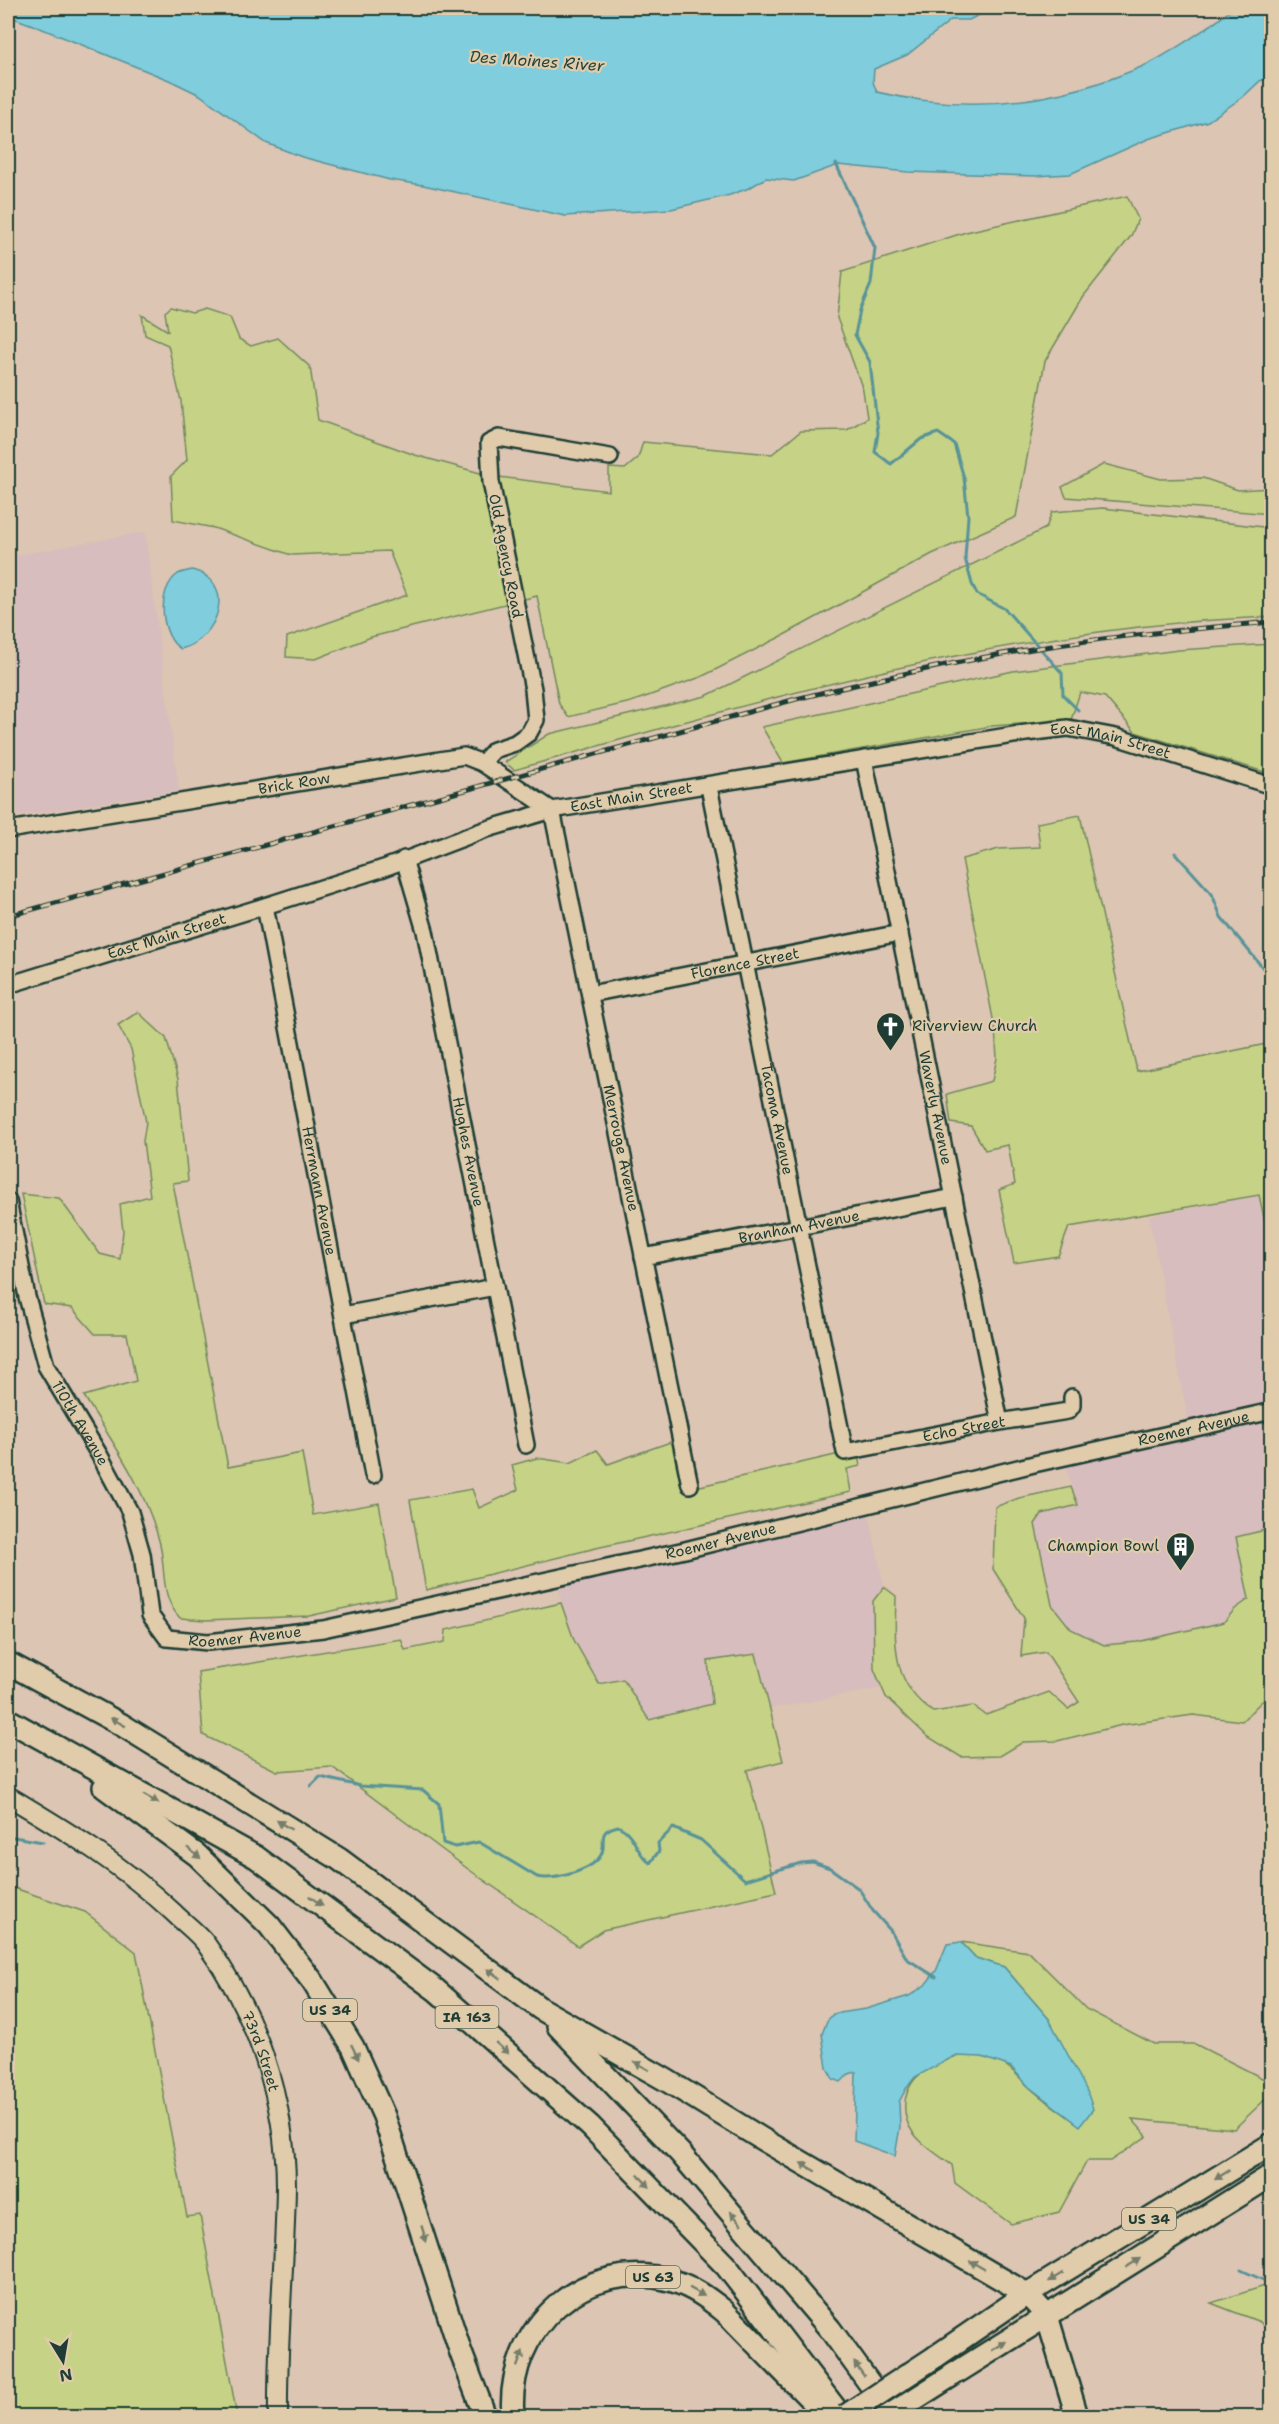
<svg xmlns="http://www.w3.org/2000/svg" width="1279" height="2424" viewBox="0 0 1279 2424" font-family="'Shantell Sans',sans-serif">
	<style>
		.built { fill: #d7bdbd }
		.green { fill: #c6d286; stroke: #72885d; stroke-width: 1.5 }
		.water { fill: #7fcddd; stroke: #599399; stroke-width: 1.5 }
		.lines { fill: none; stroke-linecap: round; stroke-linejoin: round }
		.stream { stroke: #599399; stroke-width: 3 }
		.minor-casing { stroke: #1f3d34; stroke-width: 20 }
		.major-casing { stroke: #1f3d34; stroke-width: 22 }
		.highway-casing { stroke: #1f3d34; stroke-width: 26 }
		.minor { stroke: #e0ccab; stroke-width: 15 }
		.major { stroke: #e0ccab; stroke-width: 18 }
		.highway { stroke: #e0ccab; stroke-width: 21 }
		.rail-casing { stroke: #1f3d34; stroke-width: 5 }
		.rail { stroke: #e0ccab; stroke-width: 3; stroke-dasharray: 9; stroke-linecap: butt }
		.highway-bridge-casing { stroke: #1f3d34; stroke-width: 26; stroke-linecap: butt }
		.highway-bridge { stroke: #e0ccab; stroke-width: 21 }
		.oneway { fill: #767d6a }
		.labels { text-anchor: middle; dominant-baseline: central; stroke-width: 4.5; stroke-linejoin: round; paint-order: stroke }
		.shield { fill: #e0ccab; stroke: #596858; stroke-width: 1.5 }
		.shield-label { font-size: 14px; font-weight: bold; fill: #1f3d34 }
		.street-label { font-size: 15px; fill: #1f3d34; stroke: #e0ccab }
		.poi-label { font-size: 15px; fill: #1f3d34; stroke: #e0ccab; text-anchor: start }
		.water-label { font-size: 16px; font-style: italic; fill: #24443c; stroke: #e0ccab }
	</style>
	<rect width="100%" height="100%" fill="#dcc5b3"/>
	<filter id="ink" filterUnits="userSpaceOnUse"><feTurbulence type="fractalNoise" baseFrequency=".0167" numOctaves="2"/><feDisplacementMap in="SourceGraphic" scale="12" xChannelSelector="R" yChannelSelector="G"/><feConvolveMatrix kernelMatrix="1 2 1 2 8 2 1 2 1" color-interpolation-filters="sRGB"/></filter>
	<g filter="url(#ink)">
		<g class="built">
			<path d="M145,532L179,791L8,817V557Z"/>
			<path d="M1260,1195L1272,1249V1522L1269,1529L1236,1537L1249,1599L1235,1609L1225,1622L1137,1642L1104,1645L1071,1629L1052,1605L1035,1524L1042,1514L1078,1505L1063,1458L1190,1430L1149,1216Z"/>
			<path d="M867,1505L884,1587L873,1601L874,1669L882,1688L770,1709L756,1655L708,1661L712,1704L648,1720L623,1680L599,1684L574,1640L561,1603L557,1576Z"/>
		</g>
		<g class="green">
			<path d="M1127,196L1138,219L1131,236L1083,297L1045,361L1016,517L932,554L784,635L701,677L631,702L568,717L559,704L537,596L371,637L316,659L286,657L287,637L407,595L389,551L291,555L214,528L173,520L171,476L187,460L181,401L168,345L145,335L142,315L168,331L165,312L171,307L192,313L205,309L230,317L239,339L251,346L278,338L310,367L318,420L415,455L491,476L609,491V468L625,469L638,458L643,442L772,454L801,431L847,430L867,418L863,390L837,318L842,272L966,232Z"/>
			<path d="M1104,464L1161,479L1203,478L1238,490L1271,488V514L1066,497L1062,487Z"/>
			<path d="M1103,508L1271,528V617C1012,626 762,699 514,770L505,762L549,734L706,696L1046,528L1052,512Z"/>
			<path d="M1271,644V774L1135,732L1105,697L1080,692L1071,720L992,726L783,763L762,727L1013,671L1179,650Z"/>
			<path d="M1080,815L1137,1071L1271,1043V1249L1259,1195L1069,1227L1058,1256L1014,1263L999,1190L1015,1184L1008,1145L985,1150L971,1126L951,1123L947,1094L992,1081L997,1058L995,1029L962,859L999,849L1040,847L1037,823Z"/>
			<path d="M138,1012L166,1038L178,1079L188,1181L173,1183L228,1467L302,1453L313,1515L379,1503L396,1597L309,1616L205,1620L180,1618C160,1597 166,1571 160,1544C146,1489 113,1443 84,1396L136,1381L127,1334H95L72,1308L44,1304L21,1194L59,1198L100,1254L120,1259L123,1231L120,1204L150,1196L143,1141L146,1122L131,1049L118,1025Z"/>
			<path d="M676,1440L687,1489L857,1450L860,1466L847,1469L851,1492L596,1548L426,1590L410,1500L472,1489L479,1508L518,1490L512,1465L537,1458L570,1463L597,1450L608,1464Z"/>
			<path d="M1071,1487L1078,1505L1042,1514L1035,1524L1052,1605L1071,1629L1104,1645L1137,1642L1224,1622L1235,1609L1249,1599L1236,1537L1269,1529L1271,1522V1699L1262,1701L1242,1721L1193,1715L1122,1725L1057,1741L1023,1742L1000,1756L961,1757L927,1736L886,1697L874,1669L873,1601L884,1587L896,1596C895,1641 890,1683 933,1712L973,1706L986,1715L1049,1692L1068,1709L1079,1702L1046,1652L1021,1656L1024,1618L993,1569L995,1507L1019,1498Z"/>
			<path d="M561,1603L574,1640L599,1684L623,1679L649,1720L712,1704L708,1661L756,1654L783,1761L747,1770L776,1892L603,1930L578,1946L468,1869L332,1767L277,1771L203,1735L198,1672L401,1639L405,1650L445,1642L446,1630Z"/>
			<path d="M8,1886L85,1912L136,1952L187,2217L200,2215L237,2416H8Z"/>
			<path d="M961,1942L1029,1952L1086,2009L1154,2044H1195L1272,2083L1271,2094L1234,2129L1132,2119L1147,2136L1110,2161H1087L1059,2212L1011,2224L955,2183L952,2165C937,2154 913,2140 907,2121C893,2076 946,2049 983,2057C1009,2063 1011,2070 1028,2086C1043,2101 1063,2112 1079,2125L1092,2109L1049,2019L1004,1967L976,1958Z"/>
			<path d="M1271,2284V2334L1260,2322L1211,2303Z"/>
		</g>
		<g class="water">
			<path d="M8,8H993L969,20H951L907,55L874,69L873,82L877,92C969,114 1061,103 1148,64C1169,54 1197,34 1217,21C1222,17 1230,9 1235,8C1245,5 1261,7 1271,8V77L1260,81L1243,97L1208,121L1148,139L1070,174L1036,176L908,172L838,165L794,181L766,178L749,188L730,195L671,209L565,216L423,185L390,180L302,157L266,143L200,95L169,80L30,24L11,17L8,19Z"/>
			<path d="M192,570C238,581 219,639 181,649C160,637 156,589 178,574C182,572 187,571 192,570Z"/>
			<path d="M961,1942L976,1958L1004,1967L1049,2019L1087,2091L1093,2109L1080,2126L1029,2087L1011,2067L982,2057L955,2056L915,2077L906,2089L899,2102L900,2127L895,2156L854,2141L856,2072L849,2074L841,2082L833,2079L827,2068L822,2034L827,2021L833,2014L866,2009L909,1996L925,1985L936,1971L947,1944Z"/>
		</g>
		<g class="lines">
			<g class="stream">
				<path d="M836,164L875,248L871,284L860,310L855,335L870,362L878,433L875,452L891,464L921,439L938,433L954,444L964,478L968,516L965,558L972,584L977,594L1005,609L1062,673L1063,695L1078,710"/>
				<path d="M1175,853L1212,894L1221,917L1272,979"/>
				<path d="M311,1786L320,1777L360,1786L423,1790L439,1804L443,1843L455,1847L479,1842L537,1877C553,1881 592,1871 601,1855C608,1842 594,1832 618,1826C636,1834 635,1853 650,1863L659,1851L658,1843L673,1828L701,1840L745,1880L801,1863L813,1862L830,1868L859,1889L873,1911L890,1930L907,1959L936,1977"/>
				<path d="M8,1836L43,1842"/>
				<path d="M1241,2270L1272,2284"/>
			</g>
			<defs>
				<g id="minor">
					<path id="s1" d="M864,759L1000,1422"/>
					<path d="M482,763L494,750L515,743L529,733L536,720L533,689L491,482L489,443L499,438L610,457"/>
					<path id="s2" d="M709,787L845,1452L1000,1422L1068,1411L1072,1406V1397"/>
					<path id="s3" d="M552,810L690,1485"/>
					<path id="s4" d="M8,830L464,756L482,763L552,810"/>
					<path id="s5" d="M404,859L425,931L526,1445"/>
					<path id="s6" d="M265,906L373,1475"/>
					<path id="s7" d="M8,985L265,906L384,868L484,830L552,810L1026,733L1068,728L1116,737L1272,786"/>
					<path id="s8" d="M590,994L900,933"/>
					<path id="s9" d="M8,1201L27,1297L46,1366L100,1456L130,1512L142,1554L150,1615L167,1638L208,1642L323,1629L685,1550L1034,1464L1272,1411"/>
					<path id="s10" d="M643,1257L954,1197"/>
					<path d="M343,1315L495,1287"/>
				</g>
				<g id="major">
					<path id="s11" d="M8,1796C67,1831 124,1866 174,1913C184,1923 198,1933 206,1944C256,2012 286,2101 286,2186C285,2263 277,2339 278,2416"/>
				</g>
				<g id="highway">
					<path d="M8,1663L122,1725L339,1859L541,2009L666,2080L762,2139L1027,2294L1047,2316L1077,2416"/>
					<path d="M8,1720L256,1857L436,1990L590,2126L727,2267L841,2416"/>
					<path d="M104,1787L197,1855L269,1925L313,1982L353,2047L384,2116L461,2353L485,2416"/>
					<path d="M558,2026L680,2153L830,2329L893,2416"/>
					<path d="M935,2357L1027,2294L1272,2144"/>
					<path d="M951,2376L1272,2175"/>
					<path d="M513,2416C505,2328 585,2255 673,2281C693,2287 708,2298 724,2311L825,2414"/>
				</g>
			</defs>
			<use href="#minor" class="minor-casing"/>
			<use href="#major" class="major-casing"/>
			<use href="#highway" class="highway-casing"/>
			<use href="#minor" class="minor"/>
			<use href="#major" class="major"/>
			<use href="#highway" class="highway"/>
			<defs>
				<path id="rail" d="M8,916L796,699C874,680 952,662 1032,649C1111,636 1192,629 1272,622"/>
			</defs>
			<use href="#rail" class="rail-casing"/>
			<use href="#rail" class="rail"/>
			<defs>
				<g id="highway-bridge">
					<path d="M845,2416L935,2357"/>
					<path d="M888,2416L951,2376"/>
				</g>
			</defs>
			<use href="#highway-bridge" class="highway-bridge-casing"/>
			<use href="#highway-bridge" class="highway-bridge"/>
		</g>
		<defs><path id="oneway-solid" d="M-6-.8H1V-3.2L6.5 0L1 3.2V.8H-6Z" transform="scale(1.5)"/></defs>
		<g class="oneway">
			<use href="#oneway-solid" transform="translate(118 1722) rotate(-151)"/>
			<use href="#oneway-solid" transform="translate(151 1799) rotate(29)"/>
			<use href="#oneway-solid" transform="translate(284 1825) rotate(-148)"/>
			<use href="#oneway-solid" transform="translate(194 1853) rotate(39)"/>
			<use href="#oneway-solid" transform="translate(316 1901) rotate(36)"/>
			<use href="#oneway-solid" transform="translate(494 1974) rotate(-143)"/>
			<use href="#oneway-solid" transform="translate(502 2048) rotate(41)"/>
			<use href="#oneway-solid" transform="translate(355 2052) rotate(64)"/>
			<use href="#oneway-solid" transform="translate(642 2066) rotate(-150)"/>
			<use href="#oneway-solid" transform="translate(808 2167) rotate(-150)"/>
			<use href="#oneway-solid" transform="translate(1222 2175) rotate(148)"/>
			<use href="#oneway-solid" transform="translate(644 2181) rotate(46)"/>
			<use href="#oneway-solid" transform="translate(736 2218) rotate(-130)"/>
			<use href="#oneway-solid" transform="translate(424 2234) rotate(73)"/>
			<use href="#oneway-solid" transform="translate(1133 2263) rotate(-32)"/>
			<use href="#oneway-solid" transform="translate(977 2265) rotate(-150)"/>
			<use href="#oneway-solid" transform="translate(1056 2277) rotate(148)"/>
			<use href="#oneway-solid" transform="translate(697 2292) rotate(29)"/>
			<use href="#oneway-solid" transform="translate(999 2346) rotate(-32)"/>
			<use href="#oneway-solid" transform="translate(520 2359) rotate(-70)"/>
			<use href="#oneway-solid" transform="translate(859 2369) rotate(-126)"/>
		</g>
	</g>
	<defs>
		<symbol id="church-pin" viewBox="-11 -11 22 30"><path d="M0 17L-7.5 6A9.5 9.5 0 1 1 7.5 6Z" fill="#1f3d34" stroke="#e0ccab"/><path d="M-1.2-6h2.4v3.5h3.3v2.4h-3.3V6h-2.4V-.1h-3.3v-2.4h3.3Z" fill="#fff"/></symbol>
		<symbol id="building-pin" viewBox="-11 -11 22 30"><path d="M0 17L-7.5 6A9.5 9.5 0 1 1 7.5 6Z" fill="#1f3d34" stroke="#e0ccab"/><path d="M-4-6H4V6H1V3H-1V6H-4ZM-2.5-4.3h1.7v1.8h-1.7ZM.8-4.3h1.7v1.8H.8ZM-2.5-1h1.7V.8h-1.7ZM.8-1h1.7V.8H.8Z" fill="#fff"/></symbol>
	</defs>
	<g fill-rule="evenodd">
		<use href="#church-pin" x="874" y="1010" width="33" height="45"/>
		<use href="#building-pin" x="1164" y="1530" width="33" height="45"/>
	</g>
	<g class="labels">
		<g class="shield">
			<rect x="303" y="1999" width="54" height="22" rx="4.5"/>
			<rect x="435.5" y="2006" width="63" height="22" rx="4.5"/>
			<rect x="1122" y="2208" width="54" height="22" rx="4.5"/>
			<rect x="626" y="2266" width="54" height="22" rx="4.5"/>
		</g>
		<g class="shield-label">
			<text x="330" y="2010">US 34</text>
			<text x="467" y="2017">IA 163</text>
			<text x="1149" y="2219">US 34</text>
			<text x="653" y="2277">US 63</text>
		</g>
		<g class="street-label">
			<text transform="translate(506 556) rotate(79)">Old Agency Road</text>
			<text stroke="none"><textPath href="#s7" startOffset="1138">East Main Street</textPath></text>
			<text stroke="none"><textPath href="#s4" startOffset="290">Brick Row</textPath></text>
			<text stroke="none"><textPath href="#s7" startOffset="652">East Main Street</textPath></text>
			<text stroke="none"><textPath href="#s7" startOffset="166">East Main Street</textPath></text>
			<text stroke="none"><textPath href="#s8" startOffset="158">Florence Street</textPath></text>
			<text stroke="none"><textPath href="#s1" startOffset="356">Waverly Avenue</textPath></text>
			<text stroke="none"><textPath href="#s2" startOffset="339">Tacoma Avenue</textPath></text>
			<text stroke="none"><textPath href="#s3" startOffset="345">Merrouge Avenue</textPath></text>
			<text stroke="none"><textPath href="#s5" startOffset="300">Hughes Avenue</textPath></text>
			<text stroke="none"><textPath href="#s6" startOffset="290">Herrmann Avenue</textPath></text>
			<text stroke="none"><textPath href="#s10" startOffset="159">Branham Avenue</textPath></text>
			<text stroke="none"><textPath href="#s9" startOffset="236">110th Avenue</textPath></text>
			<text stroke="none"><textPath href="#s9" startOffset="1522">Roemer Avenue</textPath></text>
			<text stroke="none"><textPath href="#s2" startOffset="800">Echo Street</textPath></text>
			<text stroke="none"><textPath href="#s9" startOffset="1036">Roemer Avenue</textPath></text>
			<text stroke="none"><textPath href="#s9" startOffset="550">Roemer Avenue</textPath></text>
			<text stroke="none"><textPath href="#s11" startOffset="369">73rd Street</textPath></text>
		</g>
		<g class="poi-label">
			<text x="912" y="1026">Riverview Church</text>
			<text x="1159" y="1546" text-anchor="end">Champion Bowl</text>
		</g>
		<g class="water-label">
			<text transform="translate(537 61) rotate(4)">Des Moines River</text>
		</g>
	</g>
	<rect width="1279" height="2424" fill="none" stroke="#e0ccab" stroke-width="30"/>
	<rect x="15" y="15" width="1249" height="2394" fill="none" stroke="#1f3d34" stroke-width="2" filter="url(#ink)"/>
	<g transform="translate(63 2361) rotate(169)" stroke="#e0ccab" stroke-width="4.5" paint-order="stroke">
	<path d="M0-4.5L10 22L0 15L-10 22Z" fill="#1f3d34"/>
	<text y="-9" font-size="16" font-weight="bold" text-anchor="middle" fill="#1f3d34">N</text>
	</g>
</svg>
